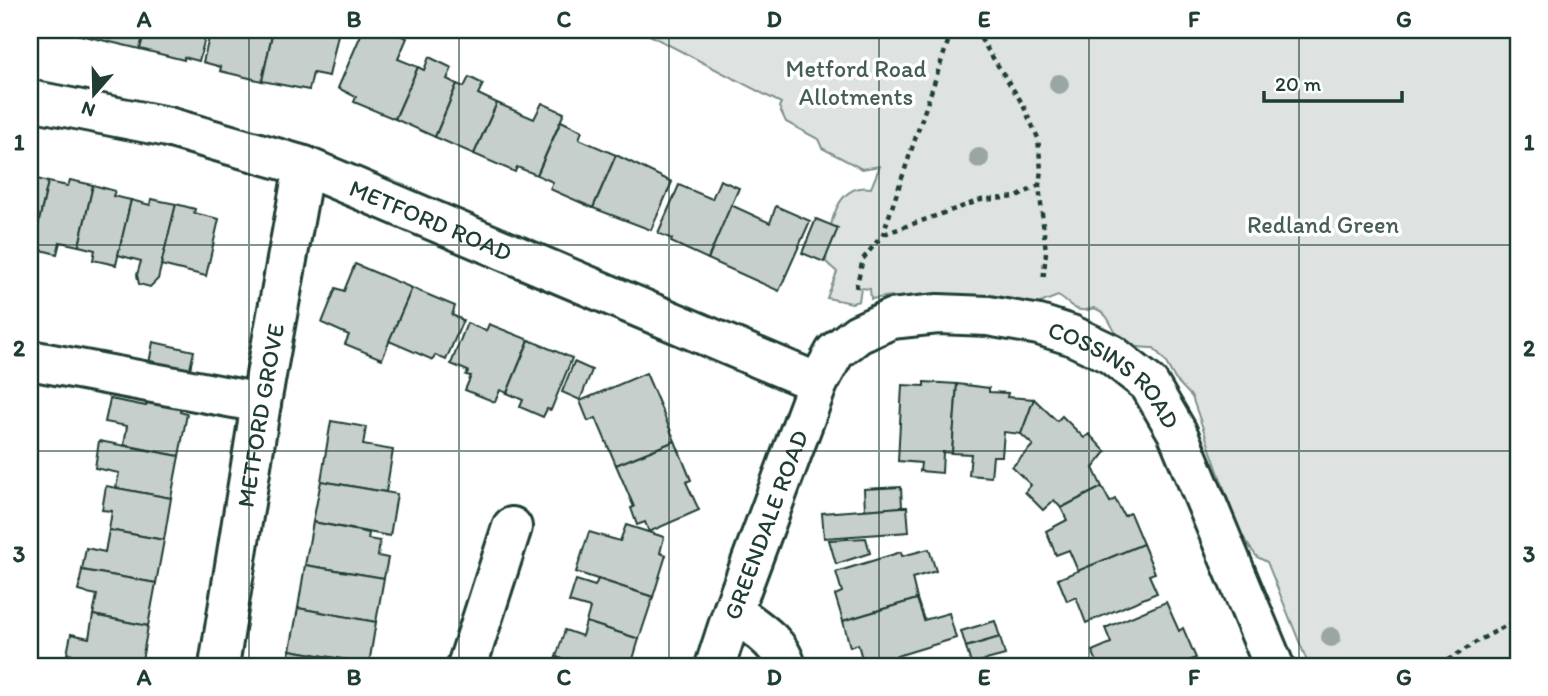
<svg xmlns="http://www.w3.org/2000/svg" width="1548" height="696" viewBox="0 0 1548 696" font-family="Itim,sans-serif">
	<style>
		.green { fill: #dee3e2; stroke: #7e908b; stroke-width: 2 }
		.building { fill: #c7cfcc; stroke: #1f3d34; stroke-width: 2 }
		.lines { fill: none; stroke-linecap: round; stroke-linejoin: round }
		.minor-casing { stroke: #1f3d34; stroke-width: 44 }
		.path { stroke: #1f3d34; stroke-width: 4.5; stroke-dasharray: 5 5; stroke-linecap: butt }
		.minor { stroke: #fff; stroke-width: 38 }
		.tree { fill: #99a6a3 }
		.grid { fill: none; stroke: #1f3d34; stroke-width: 2; stroke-opacity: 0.55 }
		.labels { text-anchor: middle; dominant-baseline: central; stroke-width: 7; stroke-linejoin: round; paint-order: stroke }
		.park-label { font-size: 24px; fill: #455e57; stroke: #fff }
		.street-label { font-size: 24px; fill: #1f3d34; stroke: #fff }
		.neatline { fill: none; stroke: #1f3d34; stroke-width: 2.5 }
		.grid-label { font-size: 23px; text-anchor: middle; font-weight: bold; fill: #1f3d34 }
	</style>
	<rect width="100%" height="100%" fill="#fff"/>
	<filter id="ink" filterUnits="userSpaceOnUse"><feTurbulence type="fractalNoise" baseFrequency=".0143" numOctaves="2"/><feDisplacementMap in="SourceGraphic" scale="14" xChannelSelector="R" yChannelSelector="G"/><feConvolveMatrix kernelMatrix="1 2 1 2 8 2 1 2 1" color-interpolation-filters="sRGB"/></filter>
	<g filter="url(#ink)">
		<path class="green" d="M640,30H1503L1518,45V666H1309L1267,562L1257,557L1243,538L1234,517L1192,397L1175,379L1165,361L1154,348C1102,349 1122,318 1094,308C1075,315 1072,304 1058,296L1027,308L985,296L963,295L945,301L898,299L891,296L871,299L870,289L861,288L859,301L852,303L827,298L837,272L826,262C828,236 832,182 871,188L880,166L862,169L822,148L818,139L786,122L779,107L781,103Z"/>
		<g class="building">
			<path d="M77,30H145L140,49L76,34Z"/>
			<path d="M145,30H207L199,61L184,57V60L140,49Z"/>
			<path d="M211,30H273L262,81L220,71L221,67L203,62Z"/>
			<path d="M273,30H339L329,76L313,73L309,90L262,81Z"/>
			<path d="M363,30H387L407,38L398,59L418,67L395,119L354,102L356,97L338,88Z"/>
			<path d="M429,57L452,68L447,79L457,84L435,137L395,119L418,67L424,70Z"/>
			<path d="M469,77L483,84L478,94L497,103L474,154L435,137L457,84L464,87Z"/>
			<path d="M497,103L534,119L542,103L564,113L537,175L517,167L515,172L474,154Z"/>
			<path d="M561,121L582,131L579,139L616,155L593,208L550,189L553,182L537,175Z"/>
			<path d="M616,155L672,182L651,230L593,208Z"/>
			<path d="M30,177L48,182L33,248L30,247Z"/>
			<path d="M70,180L93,185L79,246L60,242L57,254L33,248L48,182L68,186Z"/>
			<path d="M720,180L739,188L708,259L671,242L672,239L658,233L679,185L712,199Z"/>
			<path d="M93,185L115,191L113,196L131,200L116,265L93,260L95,250L79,246Z"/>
			<path d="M151,199L176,204L158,279L150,287L139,284L137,275L141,261L118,255L131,200L150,205Z"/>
			<path d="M176,204L195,209L194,213L219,219L206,276L161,265Z"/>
			<path d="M731,205L770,223L776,206L810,221L779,291L708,259Z"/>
			<path d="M816,219L838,228L824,262L802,253Z"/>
			<path d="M355,264L412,288L382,359L345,344L349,335L322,323L336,288L344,291Z"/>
			<path d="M412,288L455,306L452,315L463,320L446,360L435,355L433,360L389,341Z"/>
			<path d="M467,323L486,331L489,324L529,340L507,393L500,390L495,402L465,390L471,376L466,375L468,371L451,364Z"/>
			<path d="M529,340L572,358L551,410L547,409L543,417L520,407L523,400L507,393Z"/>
			<path d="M153,342L194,351L188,378L148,369Z"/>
			<path d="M574,362L592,370L580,400L562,392Z"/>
			<path d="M646,373L675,441L616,465L596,418L588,421L580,401Z"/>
			<path d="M924,382L957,384L952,453L943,452L942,473L920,471L921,463L898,461L902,385L924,386Z"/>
			<path d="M957,384L989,388V392L1008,393L1007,397L1034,399L1021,434L1004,432L1002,456H993L991,477L969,475L971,454L952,453Z"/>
			<path d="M149,388L183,395L180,412L187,414L179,456L124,445L127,426L105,422L110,399L146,406Z"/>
			<path d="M1034,399L1057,421L1062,416L1084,438L1089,434L1106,452L1093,468L1102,487L1061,508L1054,500L1043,510L1025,492L1031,485L1012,467L1033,445L1021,434Z"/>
			<path d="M331,421L366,427L363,445L393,450L386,492L321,481Z"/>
			<path d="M99,441L179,456L171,498L116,488L119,473L95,468Z"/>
			<path d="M675,441L691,480L686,482L699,510L649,532L645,522L637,525L631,508L634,507L616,465Z"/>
			<path d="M321,481L397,494L390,536L313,522Z"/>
			<path d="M106,486L171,498L164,540L109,530L112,511L102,510Z"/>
			<path d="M901,487L902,507L865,510L864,489Z"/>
			<path d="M1102,487L1110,502L1115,499L1124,516L1130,513L1143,544L1078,571L1069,550L1056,555L1046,531L1067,520L1061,508Z"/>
			<path d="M902,507H907L909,532L824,538L822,513Z"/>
			<path d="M313,522L369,533L368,539L380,541L378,556L388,558L384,578L305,565Z"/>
			<path d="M626,525L664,537L660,553L666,555L653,597L576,572L589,532L620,541Z"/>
			<path d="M109,530L164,540L156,583L82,570L86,548L105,552Z"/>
			<path d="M866,538L870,553L836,564L829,540Z"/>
			<path d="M1143,544L1155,573L1149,575L1157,593L1086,623L1076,597L1067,601L1058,579Z"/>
			<path d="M929,549L936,571L912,578L917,599L843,621L835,595L842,592L836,572L901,552L902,556Z"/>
			<path d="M305,565L384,578L376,622L298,608Z"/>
			<path d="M82,570L156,583L148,626L93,615L97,595L78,591Z"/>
			<path d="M598,579L653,597L639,639L586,622L590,608L569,602L576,580L595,586Z"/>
			<path d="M917,599L924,620L949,613L956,638L864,666L858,644L850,647L843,621Z"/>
			<path d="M1166,602L1179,631L1183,628L1196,658L1177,666H1099L1092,651L1111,643L1105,628Z"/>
			<path d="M298,608L376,622L369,664L290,650Z"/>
			<path d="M93,615L148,626L141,666L67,654L71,634L89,638Z"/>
			<path d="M995,621L1000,637L966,647L961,631Z"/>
			<path d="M586,622L639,639L631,666H583L556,657L565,630L582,636Z"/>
			<path d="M1000,637L1005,655L971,664L966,647Z"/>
			<path d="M290,650L347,660L345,666H287Z"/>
			<path d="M556,657L583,666H553Z"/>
		</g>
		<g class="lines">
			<defs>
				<g id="minor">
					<path id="s1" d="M30,100L168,127L304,166L818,383"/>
					<path d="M30,360L261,403"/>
					<path d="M733,611C753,627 779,640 786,666"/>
					<path id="s2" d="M219,666L261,403L304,166"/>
					<path d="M467,666L512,527"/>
					<path id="s3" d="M715,666L733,611L818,383L835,352L858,334L891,319L938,314L988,316L1039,325L1071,335L1111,354L1149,384L1177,432L1274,666"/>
				</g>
			</defs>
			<use href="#minor" class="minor-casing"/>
			<g class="path">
				<path d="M975,30L1022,103L1038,138L1041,170L1039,185L1046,252L1043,282"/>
				<path d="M884,234L981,200L1017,197L1039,185"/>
				<path d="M856,288L863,259L883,234L952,30"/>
				<path d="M1440,666L1476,642L1518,619"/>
			</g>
			<use href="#minor" class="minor"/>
		</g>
		<g class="tree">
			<circle cx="1059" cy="84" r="10"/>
			<circle cx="979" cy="158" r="10"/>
			<circle cx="1331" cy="637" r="10"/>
		</g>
	</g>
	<path class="grid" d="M249,30V666M459,30V666M669,30V666M879,30V666M1089,30V666M1299,30V666M30,245H1518M30,451H1518"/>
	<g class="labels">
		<g class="park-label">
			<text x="856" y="68">Metford Road<tspan x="856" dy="28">Allotments</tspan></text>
			<text x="1323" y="224">Redland Green</text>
		</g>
		<g class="street-label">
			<text stroke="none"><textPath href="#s1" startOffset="420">METFORD ROAD</textPath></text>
			<text stroke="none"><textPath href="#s3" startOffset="644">COSSINS ROAD</textPath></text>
			<text stroke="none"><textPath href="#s2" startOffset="254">METFORD GROVE</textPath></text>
			<text stroke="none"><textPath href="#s3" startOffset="150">GREENDALE ROAD</textPath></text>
		</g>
	</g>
	<rect width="1548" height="696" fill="none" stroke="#fff" stroke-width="77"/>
	<g transform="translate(94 94) rotate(200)" stroke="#ffffff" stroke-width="5" paint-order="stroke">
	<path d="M0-5L12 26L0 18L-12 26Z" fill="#1f3d34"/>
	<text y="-10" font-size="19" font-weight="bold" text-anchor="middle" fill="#1f3d34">N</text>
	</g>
	<path d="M1264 91v10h138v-10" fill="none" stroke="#1f3d34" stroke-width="3.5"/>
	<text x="1275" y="91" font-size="21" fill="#1f3d34" stroke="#ffffff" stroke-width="5" paint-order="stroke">20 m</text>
	<rect x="38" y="38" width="1472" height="620" class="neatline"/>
	<g class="grid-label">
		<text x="144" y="27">A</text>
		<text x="354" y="27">B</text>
		<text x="564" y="27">C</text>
		<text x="774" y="27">D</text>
		<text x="984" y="27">E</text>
		<text x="1194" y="27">F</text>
		<text x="1404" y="27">G</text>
		<text x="19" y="150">1</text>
		<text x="1529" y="150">1</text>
		<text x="19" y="356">2</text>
		<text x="1529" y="356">2</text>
		<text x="19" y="562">3</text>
		<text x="1529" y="562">3</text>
		<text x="144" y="685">A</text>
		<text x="354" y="685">B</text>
		<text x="564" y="685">C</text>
		<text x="774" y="685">D</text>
		<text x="984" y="685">E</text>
		<text x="1194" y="685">F</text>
		<text x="1404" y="685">G</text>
	</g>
</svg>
